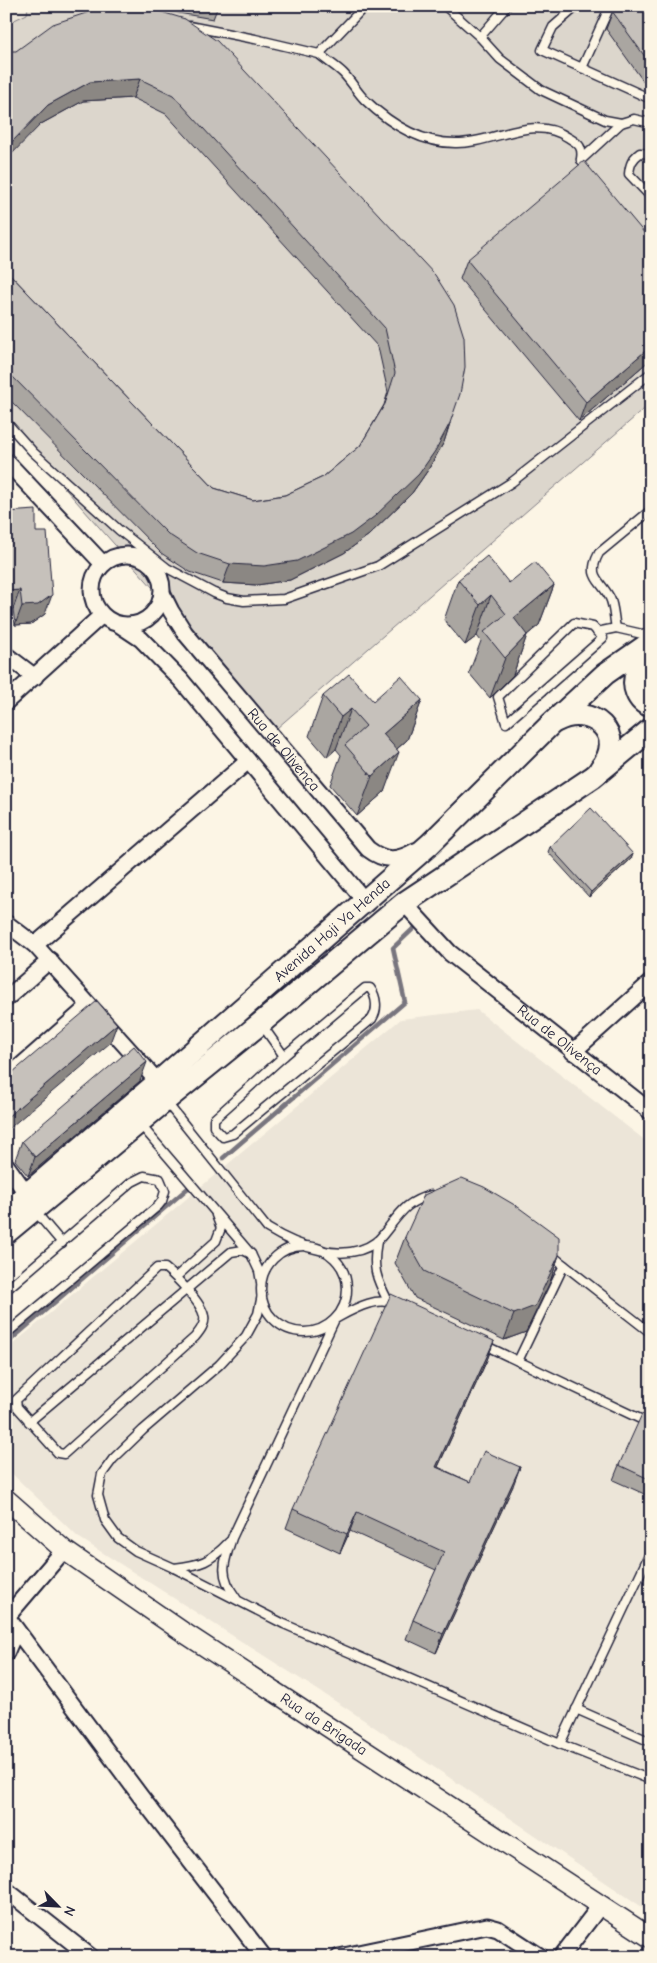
<svg xmlns="http://www.w3.org/2000/svg" width="657" height="1963" viewBox="0 0 657 1963" font-family="'Comic Neue',sans-serif">
	<style>
		.built { fill: #ece5d8 }
		.green { fill: #dcd6cc; stroke: #7f7c84 }
		.lines { fill: none; stroke-linecap: round; stroke-linejoin: round }
		.stream { stroke: #78757e; stroke-width: 4.5 }
		.service-casing { stroke: #22223b; stroke-width: 11 }
		.minor-casing { stroke: #22223b; stroke-width: 19 }
		.tertiary-casing { stroke: #22223b; stroke-width: 22 }
		.secondary-casing { stroke: #22223b; stroke-width: 25 }
		.service { stroke: #fcf5e5; stroke-width: 8 }
		.minor { stroke: #fcf5e5; stroke-width: 15 }
		.tertiary { stroke: #fcf5e5; stroke-width: 19 }
		.secondary { stroke: #fcf5e5; stroke-width: 21 }
		.wall { fill: #aaa6a1; stroke: #22223b }
		.shaded-wall { fill: #8b8783; stroke: #22223b }
		.building { fill: #c6c1bb; stroke: #22223b }
		.labels { text-anchor: middle; dominant-baseline: central; stroke-width: 4; stroke-linejoin: round; paint-order: stroke }
		.street-label { font-size: 15px; fill: #22223b; stroke: #fcf5e5 }
	</style>
	<rect width="100%" height="100%" fill="#fcf5e5"/>
	<filter id="ink" filterUnits="userSpaceOnUse"><feTurbulence type="fractalNoise" baseFrequency=".02" numOctaves="2"/><feDisplacementMap in="SourceGraphic" scale="10" xChannelSelector="R" yChannelSelector="G"/><feConvolveMatrix kernelMatrix="1 2 1 2 8 2 1 2 1" color-interpolation-filters="sRGB"/></filter>
	<g filter="url(#ink)">
		<g class="built">
			<path d="M6,6H28L27,14L6,25Z"/>
			<path d="M477,1010L651,1145V1913L346,1708L78,1537L6,1468V1350L401,1019Z"/>
		</g>
		<path class="green" d="M28,6H651V403L277,728L6,422V24L27,14Z"/>
		<g class="lines">
			<g class="stream">
				<path d="M223,1158L405,1002L393,948L413,929"/>
				<path d="M6,1344L188,1188"/>
			</g>
			<defs>
				<g id="service">
					<path d="M365,6L319,54C327,61 336,66 343,73C351,81 357,92 365,100C389,123 420,143 455,143C494,144 532,113 569,138C579,144 583,147 581,159"/>
					<path d="M445,6L480,37L500,59L541,90L605,120L621,123"/>
					<path d="M577,6L553,27L542,50L651,99"/>
					<path d="M189,26L255,39L319,54"/>
					<path d="M480,37L507,6"/>
					<path d="M582,68L610,6"/>
					<path d="M651,154L640,153C632,159 630,164 629,174L651,197"/>
					<path d="M581,160L621,123L634,119L651,123"/>
					<path d="M6,422L33,452L119,530L167,568L214,593L227,598L244,601L284,599L378,566L512,482L651,373"/>
					<path d="M574,623L593,627L603,638L506,723L498,697Z"/>
					<path d="M616,628C614,619 614,606 610,598C600,579 586,577 599,553L651,510"/>
					<path d="M597,632L616,628L651,636"/>
					<path d="M365,988H370C377,997 378,1010 372,1019L233,1134L223,1137L214,1127V1119L284,1056Z"/>
					<path d="M262,1025L284,1056"/>
					<path d="M167,1103L267,1228C296,1246 345,1265 376,1242C381,1238 385,1232 389,1227C403,1209 409,1201 431,1195"/>
					<path d="M140,1124L251,1254L259,1271L261,1282"/>
					<path d="M34,1210L62,1243"/>
					<path d="M377,1241C372,1268 376,1278 388,1301"/>
					<circle cx="304" cy="1289" r="43"/>
					<path d="M550,1254L651,1333"/>
					<path d="M157,1268H165C176,1277 201,1302 204,1316C206,1324 199,1332 195,1337L64,1454L58,1453L17,1407L16,1400Z"/>
					<path d="M176,1277L216,1241L221,1228L216,1215"/>
					<path d="M6,1290L132,1182L144,1176L160,1179L165,1191L162,1201L158,1206L6,1334"/>
					<path d="M262,1295L258,1314L246,1336L219,1365L143,1430L113,1459L102,1474L98,1495L105,1520L118,1538L136,1551L174,1568L284,1624L560,1744L651,1551"/>
					<path d="M482,1344L651,1424"/>
					<path d="M518,1361L564,1265"/>
					<path d="M29,1422L231,1252L243,1250L251,1254"/>
					<path d="M174,1568C201,1565 210,1562 229,1542"/>
					<path d="M236,1598C219,1575 223,1564 232,1538L335,1319C354,1309 377,1295 397,1305"/>
					<path d="M576,1709L651,1742"/>
					<path d="M560,1744L651,1780"/>
				</g>
				<g id="minor">
					<path d="M6,461L103,564"/>
					<circle cx="127" cy="590" r="35"/>
					<path id="s1" d="M162,593L171,611L185,633L368,849C385,862 398,861 415,851"/>
					<path d="M120,625L141,639L181,680L365,901"/>
					<path d="M6,655L35,677"/>
					<path d="M6,702L102,615"/>
					<path id="s2" d="M404,903L450,953L651,1112"/>
					<path d="M6,923L35,945L158,1082"/>
					<path d="M35,945L248,761"/>
					<path d="M6,999L50,960"/>
					<path d="M573,1052L651,982"/>
					<path d="M6,1079L89,1006"/>
					<path d="M6,1165L27,1194"/>
					<path d="M7,1617L141,1797L264,1957"/>
					<path d="M6,1618L64,1550"/>
					<path d="M6,1653L16,1630"/>
					<path d="M6,1890L91,1957"/>
					<path d="M339,1957L487,1926L498,1929L541,1957"/>
					<path d="M561,1957L600,1906"/>
				</g>
				<g id="tertiary">
					<path id="s3" d="M6,1499L64,1550L183,1632L651,1938"/>
				</g>
				<g id="secondary">
					<path d="M651,657C646,661 640,666 637,672C631,685 637,702 651,706"/>
					<path d="M556,721C591,702 629,735 600,769"/>
					<path id="s4" d="M6,1212L158,1082L430,844L552,723L605,674L651,642"/>
					<path d="M6,1233L165,1101L261,1023L404,903L593,777L651,729"/>
				</g>
			</defs>
			<use href="#service" class="service-casing"/>
			<use href="#minor" class="minor-casing"/>
			<use href="#tertiary" class="tertiary-casing"/>
			<use href="#secondary" class="secondary-casing"/>
			<use href="#service" class="service"/>
			<use href="#minor" class="minor"/>
			<use href="#tertiary" class="tertiary"/>
			<use href="#secondary" class="secondary"/>
		</g>
		<g class="wall">
			<path d="M138,6H218L213,19Z"/>
			<path d="M651,6V92L606,29L614,8Z"/>
			<path d="M185,19L450,423L444,442L428,470L412,493L369,535L344,553L290,580L257,585L223,583L190,572L161,553L6,396V270L214,488L253,500L285,495L323,477L360,446L384,405L388,392L378,347L166,114L133,98L83,101L41,124L16,51Z"/>
			<path d="M651,241V359L579,421L460,279L467,260Z"/>
			<path d="M36,532L45,614L31,624L15,625L13,609Z"/>
			<path d="M458,580L554,585L539,625L527,635L513,675L490,698L469,673L481,641L477,636L465,645L444,620Z"/>
			<path d="M323,696L373,701L422,700L407,740L397,749L384,792L357,816L330,785L341,755L336,749L327,757L309,736Z"/>
			<path d="M550,847L633,854L631,859L589,897L548,852Z"/>
			<path d="M140,1081L28,1176L15,1160L22,1141Z"/>
			<path d="M405,1237L559,1255L550,1282L526,1332L504,1340L415,1298L395,1263Z"/>
			<path d="M494,1341L487,1360L438,1467L470,1482L513,1486L436,1653L406,1639L413,1620L436,1570L350,1531L340,1553L286,1528L293,1509Z"/>
			<path d="M651,1418V1497L613,1480L619,1465Z"/>
		</g>
		<g class="shaded-wall">
			<path d="M140,79L133,98L83,101L41,124L6,160V149L7,147L48,105L90,82Z"/>
			<path d="M651,346V359L579,421L586,402Z"/>
			<path d="M450,423L444,442L428,470L412,493L369,535L344,553L290,580L257,585L223,583L230,564Z"/>
			<path d="M554,585L539,625L503,655L514,618Z"/>
			<path d="M20,590L13,609L6,610V591Z"/>
			<path d="M52,595L45,614L31,624L15,625L22,606Z"/>
			<path d="M491,595L477,636L465,645L480,605Z"/>
			<path d="M527,635L513,675L490,698L505,658Z"/>
			<path d="M422,700L407,740L368,774L383,734Z"/>
			<path d="M351,709L336,749L327,757L341,717Z"/>
			<path d="M399,752L384,792L357,816L372,776Z"/>
			<path d="M633,854L631,859L589,897L591,892Z"/>
			<path d="M117,1024L110,1043L6,1131V1118Z"/>
			<path d="M147,1062L140,1081L28,1176L35,1157Z"/>
			<path d="M559,1255L550,1282L526,1332L504,1340L514,1314Z"/>
			<path d="M494,1341L487,1360L429,1486L436,1467Z"/>
			<path d="M520,1467L513,1486L436,1653L443,1634Z"/>
			<path d="M357,1512L350,1531L340,1553L347,1534Z"/>
		</g>
		<g class="building">
			<path d="M629,6H651V65L612,11L614,8Z"/>
			<path d="M127,7L148,8L185,19L217,41L435,275L454,305L464,337L465,367L460,394L450,423L435,451L419,474L375,516L351,534L297,561L264,566L230,564L197,553L168,534L6,370V270L214,488L253,500L285,495L323,477L360,446L385,404L395,373L385,328L173,95L140,79L90,82L48,105L7,147L6,149V54L9,51H16L53,24L95,10Z"/>
			<path d="M584,161L651,241V346L586,402L467,260Z"/>
			<path d="M36,510V532H47L52,595L38,605L22,606L20,590L6,591V512Z"/>
			<path d="M487,556L509,583L535,562L554,585L514,618L527,635L505,658L484,632L506,614L491,595L480,605L458,580Z"/>
			<path d="M349,674L373,701L401,676L422,700L383,734L399,752L372,776L345,745L366,726L351,709L341,717L323,696Z"/>
			<path d="M591,808L633,854L591,892L550,847Z"/>
			<path d="M97,1001L117,1024L6,1118V1078Z"/>
			<path d="M134,1046L147,1062L35,1157L22,1141Z"/>
			<path d="M462,1178L484,1187L518,1207L559,1237V1255L535,1306L514,1314L424,1271L405,1237L424,1195Z"/>
			<path d="M391,1294L494,1341L436,1467L470,1482L484,1451L520,1467L443,1634L413,1620L444,1552L357,1512L347,1534L293,1509Z"/>
			<path d="M642,1414L651,1418V1480L619,1465Z"/>
		</g>
	</g>
	<g class="labels">
		<g class="street-label">
			<text stroke="none"><textPath href="#s1" startOffset="199">Rua de Olivença</textPath></text>
			<text stroke="none"><textPath href="#s4" startOffset="431">Avenida Hoji Ya Henda</textPath></text>
			<text stroke="none"><textPath href="#s2" startOffset="208">Rua de Olivença</textPath></text>
			<text stroke="none"><textPath href="#s3" startOffset="390">Rua da Brigada</textPath></text>
		</g>
	</g>
	<rect width="657" height="1963" fill="none" stroke="#fcf5e5" stroke-width="25"/>
	<rect x="12" y="12" width="632" height="1938" fill="none" stroke="#22223b" stroke-width="2" filter="url(#ink)"/>
	<g transform="translate(58 1906) rotate(114)" stroke="#fcf5e5" stroke-width="4" paint-order="stroke">
	<path d="M0-4L9 19L0 12L-9 19Z" fill="#22223b"/>
	<text y="-8" font-size="14" font-weight="bold" text-anchor="middle" fill="#22223b">N</text>
	</g>
</svg>
